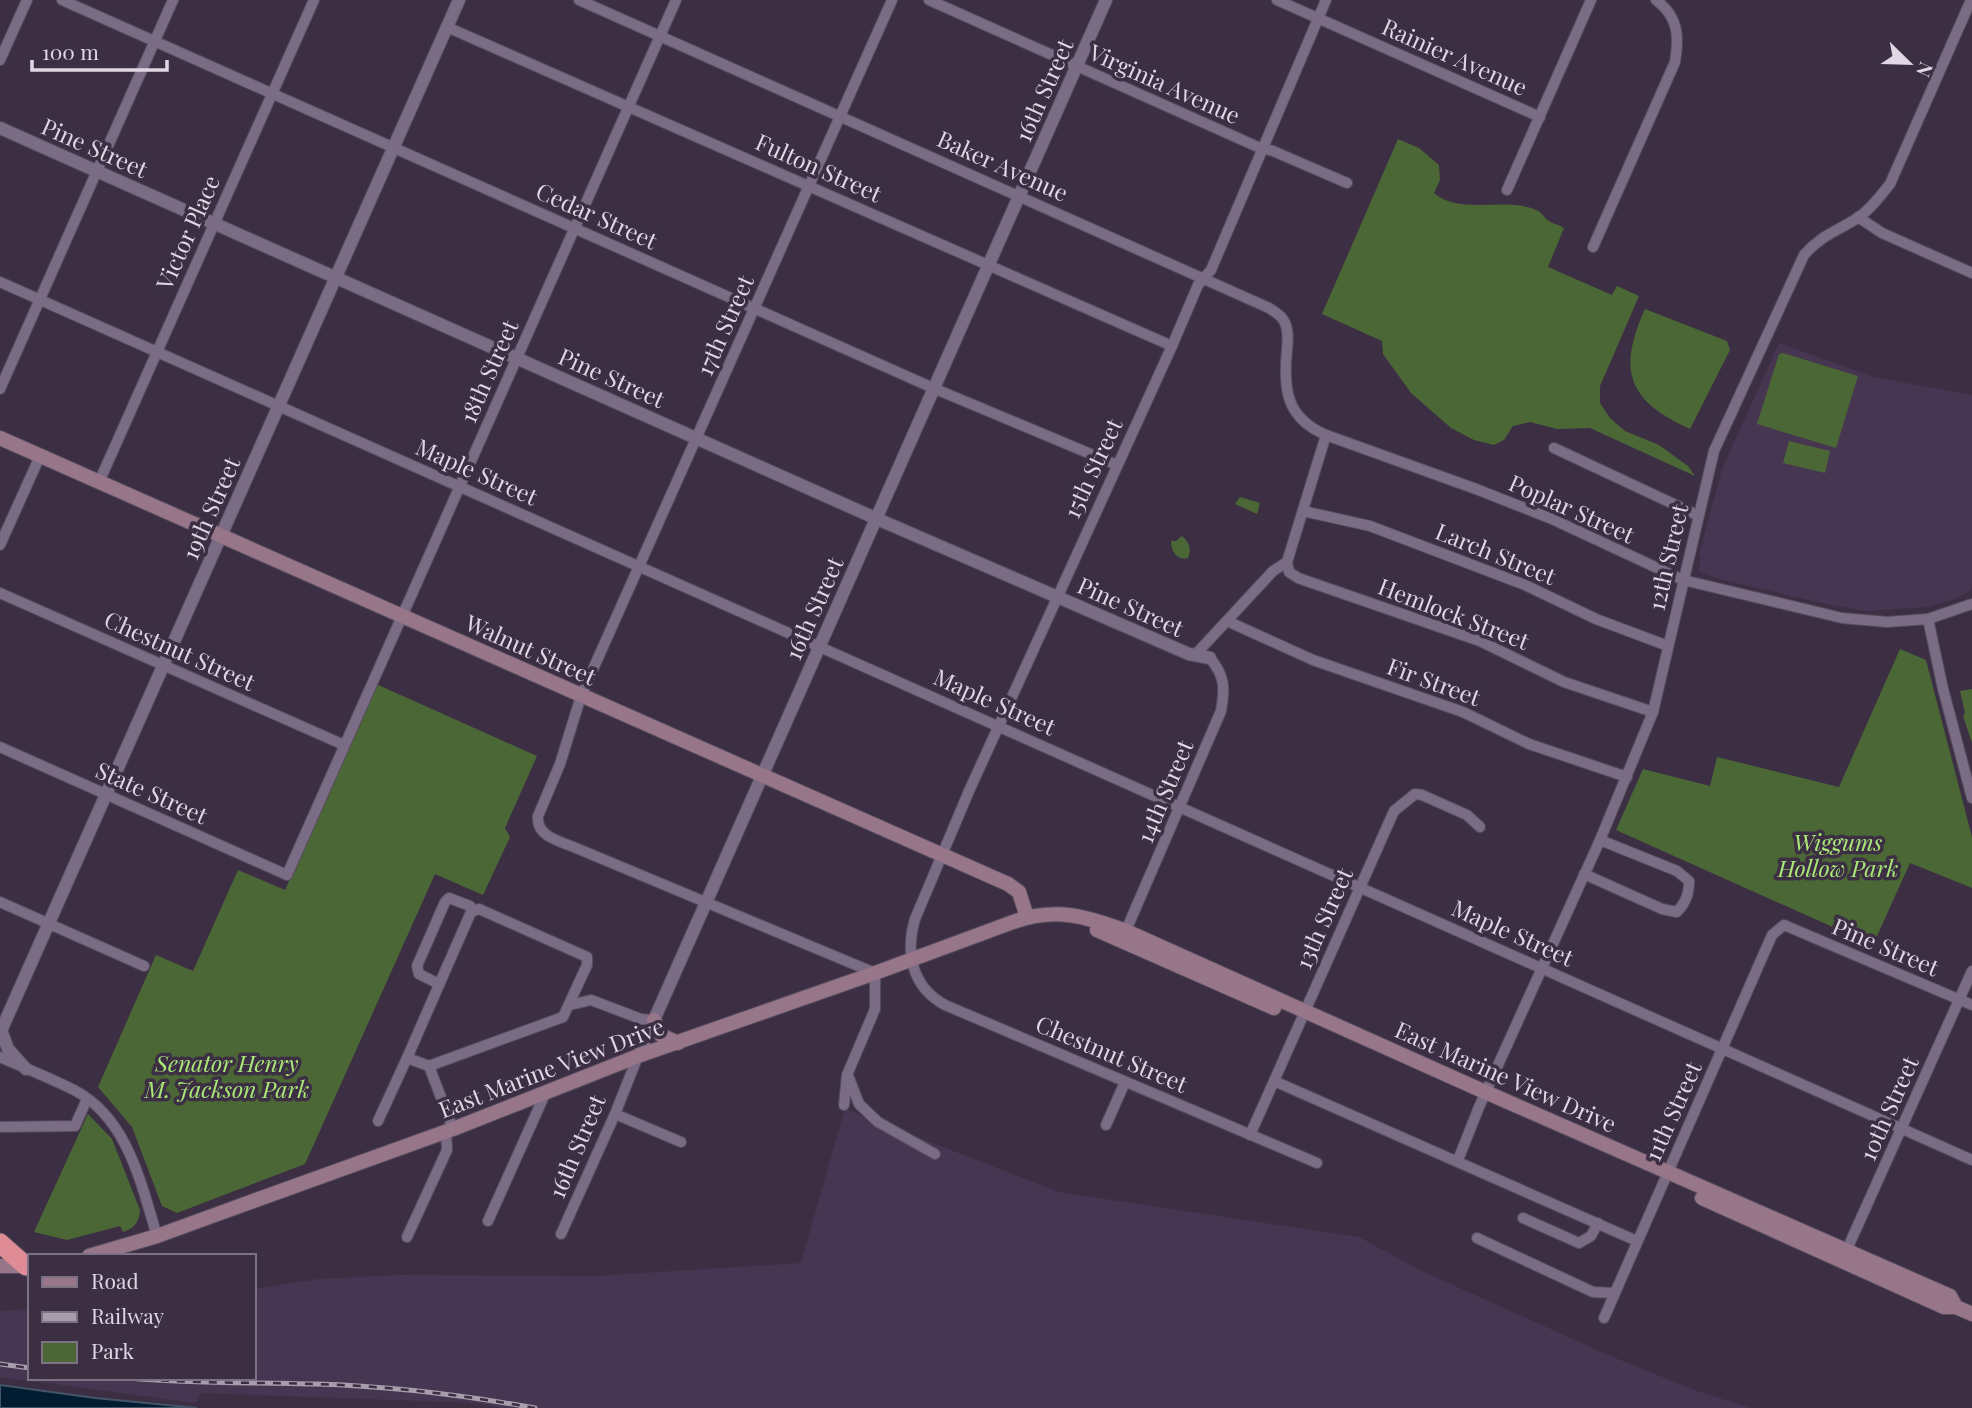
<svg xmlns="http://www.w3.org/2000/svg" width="1972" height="1408" viewBox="0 0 1972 1408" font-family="'Playfair Display',serif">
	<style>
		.built { fill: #463651 }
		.green { fill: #4b6735 }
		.water { fill: #021d31; stroke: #445567; stroke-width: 2 }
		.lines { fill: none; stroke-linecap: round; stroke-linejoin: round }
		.minor-casing { stroke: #584d5e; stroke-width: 12 }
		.tertiary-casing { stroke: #584d5e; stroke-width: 14 }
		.secondary-casing { stroke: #584d5e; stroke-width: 16 }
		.motorway-casing { stroke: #584d5e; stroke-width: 21 }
		.minor { stroke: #7a6c84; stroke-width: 10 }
		.tertiary { stroke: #7a6c84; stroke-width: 12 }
		.secondary { stroke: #98768a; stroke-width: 14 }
		.motorway { stroke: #df8c97; stroke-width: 19 }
		.rail-casing { stroke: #a79dad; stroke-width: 5 }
		.rail { stroke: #3c2f44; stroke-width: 2.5; stroke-dasharray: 8; stroke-linecap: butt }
		.labels { text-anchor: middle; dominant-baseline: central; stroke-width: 7; stroke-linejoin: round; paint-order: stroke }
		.street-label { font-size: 23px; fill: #dfd7e4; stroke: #3c2f44 }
		.park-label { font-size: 23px; font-style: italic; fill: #a9e877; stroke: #3c2f44 }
	</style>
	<rect width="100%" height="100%" fill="#3c2f44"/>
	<g class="built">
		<path d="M1779,343L1874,377L1972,395V586L1970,591L1954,599L1928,607L1867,611L1830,605L1719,579L1698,571L1701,557L1699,555L1722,469Z"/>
		<path d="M845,1109L1059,1192L1359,1237L1422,1271L1608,1355L1697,1391L1751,1408H501L477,1403L201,1393L196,1403L0,1377V1311L30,1309V1378H254V1289L318,1279L399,1275L596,1276L801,1263Z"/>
	</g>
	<g class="green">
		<path d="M1398,139L1419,148L1439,165L1440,180L1434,193C1461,216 1505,196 1536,210C1542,212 1544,218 1549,221C1553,224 1560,225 1564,228L1548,267L1612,295L1617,286L1639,296L1600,386V403L1610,418L1625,431L1659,445L1688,466L1695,476L1590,428L1557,429L1530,422L1513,426L1504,440L1494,445L1474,440L1451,428L1411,393L1383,354L1382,341L1322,314Z"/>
		<path d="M1645,309L1727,341L1730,350L1690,429C1628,401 1617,371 1645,309Z"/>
		<path d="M1783,353L1858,376L1836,448L1757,424L1779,354Z"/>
		<path d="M1789,441L1830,451L1825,473L1783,463Z"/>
		<path d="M1240,497L1260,503L1257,514L1235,504Z"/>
		<path d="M1182,536C1189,542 1192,549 1188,558C1177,561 1171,551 1171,541H1176Z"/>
		<path d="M1900,649L1926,660L1972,837V888L1910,863L1873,945L1616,830L1643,769L1710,786L1717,757L1839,787Z"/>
		<path d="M376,684L537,756L505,828L510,837L483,895L435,874L305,1164L177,1213L162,1206L132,1127L98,1087L156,955L193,971L238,870L285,890Z"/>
		<path d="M1972,689V743L1963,716L1965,713L1960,691Z"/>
		<path d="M88,1114L112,1139L140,1210C139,1222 135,1228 123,1232L120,1226L67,1240L34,1232Z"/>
	</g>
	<path class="water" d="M0,1385L95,1398L197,1408H0Z"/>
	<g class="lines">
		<defs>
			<g id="minor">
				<path d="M62,0L933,388L1117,465"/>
				<path d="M579,0L1269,308C1273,311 1279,314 1282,318C1289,326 1288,340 1287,350C1283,389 1286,418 1326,435L1476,489L1552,519L1683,580L1842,618L1887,622L1928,619L1972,604"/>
				<path d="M929,0L1258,147L1273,151L1347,183"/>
				<path d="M1277,0L1540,117"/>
				<path d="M447,27L1172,346"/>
				<path d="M0,60L27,0"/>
				<path d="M1507,190L1591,0"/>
				<path d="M1858,217L1882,233L1972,273"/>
				<path d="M1593,247L1675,62C1679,37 1679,17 1656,0"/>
				<path d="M0,282L1972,1160"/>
				<path d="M0,389L173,0"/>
				<path d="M1554,448L1697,515"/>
				<path d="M99,482L314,0"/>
				<path d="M1303,511L1370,526L1525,585L1596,619L1668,646"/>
				<path d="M0,545L40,456"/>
				<path d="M1287,562L1289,572L1298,578L1480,641L1564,682L1653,712"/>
				<path d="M0,593L344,745"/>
				<path d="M1928,619L1943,689L1972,798"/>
				<path d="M1227,621L1313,660L1463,712L1529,744L1627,777"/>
				<path d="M1196,654L1273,571L1287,562L1326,435"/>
				<path d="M0,747L287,875L676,0"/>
				<path d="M1584,874L1662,909L1677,912C1686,902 1689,894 1689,881L1677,871L1600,840"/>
				<path d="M0,902L144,966"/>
				<path d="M1124,935L1221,711C1225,688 1225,676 1210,658"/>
				<path d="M439,984L419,974L417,966L445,902L449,898L470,906L473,910"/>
				<path d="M570,1005L591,1000L641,1019L654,1020"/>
				<path d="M0,1057C25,1068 50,1078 74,1090C128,1118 141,1184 157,1236"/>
				<path d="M429,1066L563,1017L587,965V957L479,909L471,912L407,1058L429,1066L453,1129"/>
				<path d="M849,1078L859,1104L878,1122L935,1154"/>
				<path d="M1274,1081L1637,1241"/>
				<path d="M844,1105L847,1075L875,1009V973L576,848C560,841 536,837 538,816L560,764L581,696L892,0"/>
				<path d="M615,1114L681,1142"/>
				<path d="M378,1121L407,1058"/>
				<path d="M1106,1125L1125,1082"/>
				<path d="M0,1127L75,1126L87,1099"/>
				<path d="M1250,1135L1394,811L1415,794L1422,795L1467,815L1480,827"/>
				<path d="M1458,1160L1479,1107L1600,840L1653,712L1714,451L1804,255C1821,235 1838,231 1859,217C1872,208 1880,196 1890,184L1971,0"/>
				<path d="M1317,1163L945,1005C912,987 905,953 915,919L969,791L1172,346L1198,285L1211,270L1326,0"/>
				<path d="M1523,1218L1579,1243L1591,1236L1598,1223"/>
				<path d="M488,1221L545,1094"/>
				<path d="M561,1234L615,1114L638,1056"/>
				<path d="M407,1237L447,1150L446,1131"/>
				<path d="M1477,1238L1593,1292L1614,1293"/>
				<path d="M1844,1256L1972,971"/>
				<path d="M1604,1318L1772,935L1784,925L1972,1005"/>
			</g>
			<g id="tertiary">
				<path d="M0,128L875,518L1189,654L1210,658"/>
				<path d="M1,1030L8,1049L26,1069"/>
				<path d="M0,1033L459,0"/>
				<path d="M638,1056L1106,0"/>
			</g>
			<g id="secondary">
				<path d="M0,438L1008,884L1019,892L1027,917"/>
				<path d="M1097,930L1274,1008"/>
				<path d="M654,1020L661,1035L678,1043"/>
				<path d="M1702,1198L1944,1307H1956L1972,1314"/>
				<path d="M89,1256L157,1236L234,1208L453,1129L638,1056L875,973L1013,922C1056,907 1085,916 1126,931L1474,1087L1950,1296L1956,1307"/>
				<path d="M0,1266H30"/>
			</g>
			<path id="motorway" d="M0,1243L26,1266"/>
		</defs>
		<use href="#minor" class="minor-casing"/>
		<use href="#tertiary" class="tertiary-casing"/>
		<use href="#secondary" class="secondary-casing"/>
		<use href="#motorway" class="motorway-casing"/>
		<use href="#minor" class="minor"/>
		<use href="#tertiary" class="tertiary"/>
		<use href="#secondary" class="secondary"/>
		<use href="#motorway" class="motorway"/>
		<defs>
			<g id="rail">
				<path d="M0,1364L30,1368"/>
				<path d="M129,1378C191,1384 254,1382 316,1384C389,1386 463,1395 535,1408"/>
			</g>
		</defs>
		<use href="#rail" class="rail-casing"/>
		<use href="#rail" class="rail"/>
	</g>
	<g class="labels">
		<g class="street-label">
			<text transform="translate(1455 56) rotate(24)">Rainier Avenue</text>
			<text transform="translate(1165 83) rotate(24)">Virginia Avenue</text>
			<text transform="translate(1043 90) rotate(-66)">16th Street</text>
			<text transform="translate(95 147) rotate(24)">Pine Street</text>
			<text transform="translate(1003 165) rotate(24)">Baker Avenue</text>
			<text transform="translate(819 167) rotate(24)">Fulton Street</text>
			<text transform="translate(597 215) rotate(24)">Cedar Street</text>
			<text transform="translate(187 232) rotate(-66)">Victor Place</text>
			<text transform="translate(724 325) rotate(-66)">17th Street</text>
			<text transform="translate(488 371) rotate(-66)">18th Street</text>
			<text transform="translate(612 377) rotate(24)">Pine Street</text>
			<text transform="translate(1092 468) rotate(-65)">15th Street</text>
			<text transform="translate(477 471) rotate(24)">Maple Street</text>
			<text transform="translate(210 508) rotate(-66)">19th Street</text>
			<text transform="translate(1572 508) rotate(24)">Poplar Street</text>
			<text transform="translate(1496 553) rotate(22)">Larch Street</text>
			<text transform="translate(1667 557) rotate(-77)">12th Street</text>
			<text transform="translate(1131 606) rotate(24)">Pine Street</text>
			<text transform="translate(813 608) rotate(-66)">16th Street</text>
			<text transform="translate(1454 613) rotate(21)">Hemlock Street</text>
			<text transform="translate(531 649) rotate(24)">Walnut Street</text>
			<text transform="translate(180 650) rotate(24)">Chestnut Street</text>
			<text transform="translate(1434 681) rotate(20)">Fir Street</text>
			<text transform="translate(995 701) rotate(24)">Maple Street</text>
			<text transform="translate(1164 791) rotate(-67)">14th Street</text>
			<text transform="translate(152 792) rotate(24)">State Street</text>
			<text transform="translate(1323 918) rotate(-66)">13th Street</text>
			<text transform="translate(1513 932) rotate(24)">Maple Street</text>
			<text transform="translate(1886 946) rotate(23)">Pine Street</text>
			<text transform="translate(1112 1053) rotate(23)">Chestnut Street</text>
			<text transform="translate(551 1067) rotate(-21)">East Marine View Drive</text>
			<text transform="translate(1506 1076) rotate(24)">East Marine View Drive</text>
			<text transform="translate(1888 1108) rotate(-66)">10th Street</text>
			<text transform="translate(1672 1111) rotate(-66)">11th Street</text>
			<text transform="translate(576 1146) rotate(-67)">16th Street</text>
		</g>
		<g class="park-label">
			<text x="1838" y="841">Wiggums<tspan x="1838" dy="26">Hollow Park</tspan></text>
			<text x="227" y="1062">Senator Henry<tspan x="227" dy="26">M. Jackson Park</tspan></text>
		</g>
	</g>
	<rect x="28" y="1254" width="228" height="126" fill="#3c2f44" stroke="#7d7284" stroke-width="2"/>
	<rect x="42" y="1277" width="35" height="10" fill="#98768a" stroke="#7d7284" stroke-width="2"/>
	<text x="91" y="1289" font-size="21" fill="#dfd7e4">Road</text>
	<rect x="42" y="1312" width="35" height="10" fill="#a79dad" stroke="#7d7284" stroke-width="2"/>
	<text x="91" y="1324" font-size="21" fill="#dfd7e4">Railway</text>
	<rect x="42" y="1342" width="35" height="21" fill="#4b6735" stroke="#7d7284" stroke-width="2"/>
	<text x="91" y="1359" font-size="21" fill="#dfd7e4">Park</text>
	<g transform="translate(1909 63) rotate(113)" stroke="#3c2f44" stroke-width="5" paint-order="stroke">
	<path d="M0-5L12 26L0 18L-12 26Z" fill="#dfd7e4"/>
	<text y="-10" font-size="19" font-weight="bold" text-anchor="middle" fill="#dfd7e4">N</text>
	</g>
	<path d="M32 60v10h135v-10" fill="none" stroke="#dfd7e4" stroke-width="3.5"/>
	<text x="42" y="60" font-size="21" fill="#dfd7e4" stroke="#3c2f44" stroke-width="5" paint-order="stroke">100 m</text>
</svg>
